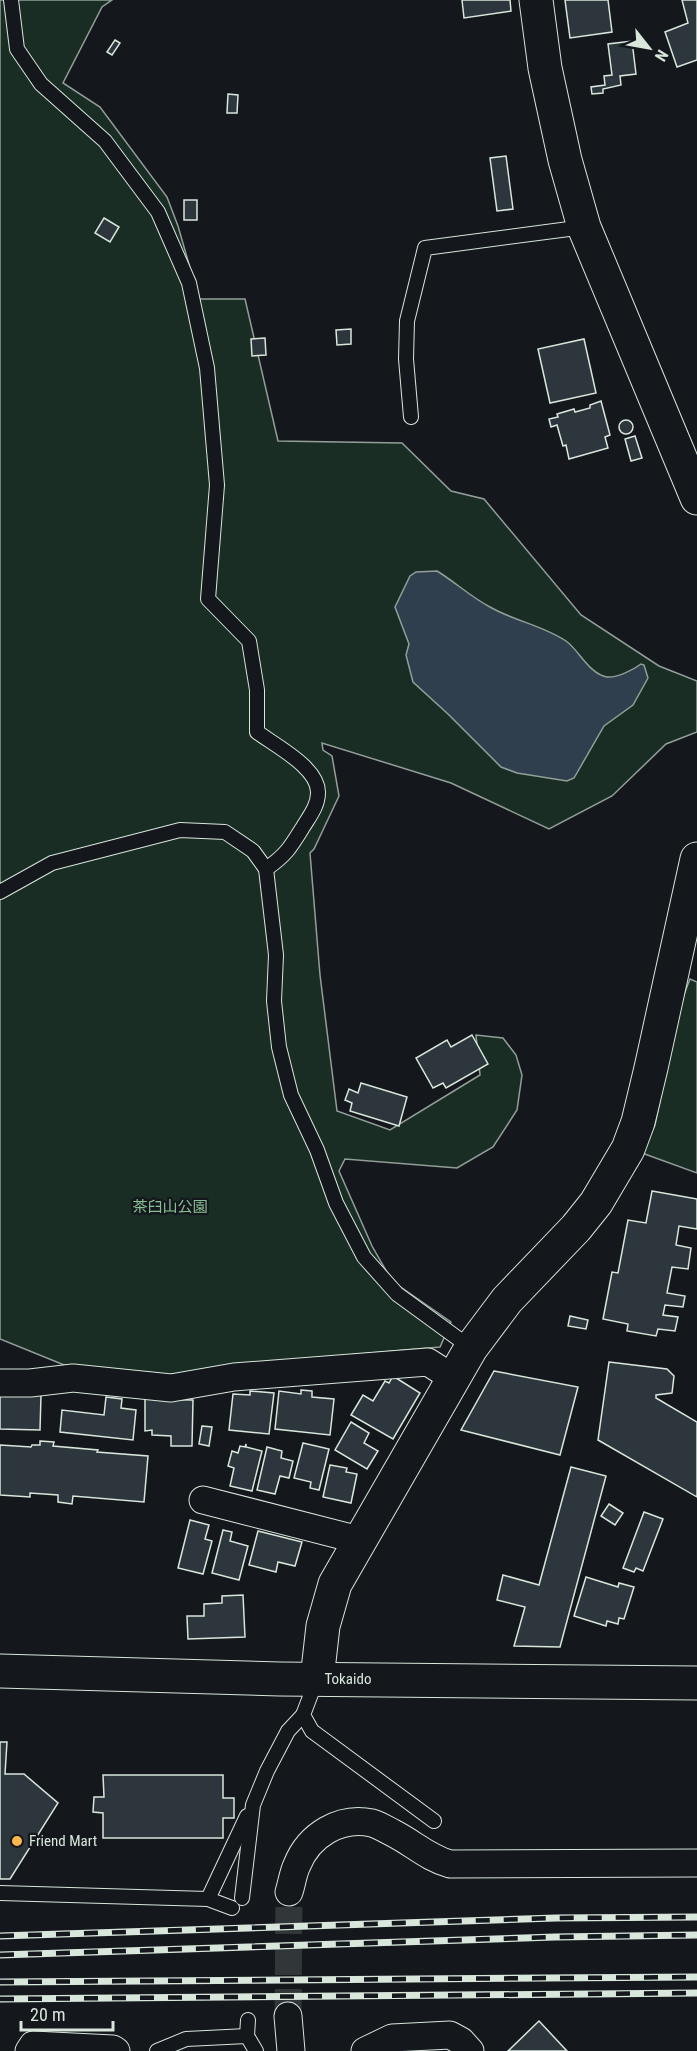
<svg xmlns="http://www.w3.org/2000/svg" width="697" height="2051" viewBox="0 0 697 2051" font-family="'Roboto Condensed','Noto Sans JP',sans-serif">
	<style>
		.green { fill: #1a2d24; stroke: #939e99; stroke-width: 1.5 }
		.water { fill: #2f3f4d; stroke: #939e99; stroke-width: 1.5 }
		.building { fill: #2c363c; stroke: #d8e6dc; stroke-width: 1.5 }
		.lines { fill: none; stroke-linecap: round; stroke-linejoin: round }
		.street-tunnel { stroke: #313739; stroke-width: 27; stroke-dasharray: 27 14; stroke-linecap: butt }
		.lane-casing { stroke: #d8e6dc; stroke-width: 16 }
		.street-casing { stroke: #d8e6dc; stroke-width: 29 }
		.secondary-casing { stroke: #d8e6dc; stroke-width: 35 }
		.highway-casing { stroke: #d8e6dc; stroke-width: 35 }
		.lane { stroke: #14181c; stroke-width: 14 }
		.street { stroke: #14181c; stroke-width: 27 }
		.secondary { stroke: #14181c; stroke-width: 33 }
		.highway { stroke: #14181c; stroke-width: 33 }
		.rail-casing { stroke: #d8e6dc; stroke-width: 7 }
		.rail { stroke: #14181c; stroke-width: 4.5; stroke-dasharray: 14; stroke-linecap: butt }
		.poi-dot { fill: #ffb74d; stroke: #14181c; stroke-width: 2 }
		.labels { text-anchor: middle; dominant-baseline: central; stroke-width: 4.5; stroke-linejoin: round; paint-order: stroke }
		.park-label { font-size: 15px; fill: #8ac095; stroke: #14181c }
		.street-label { font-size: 15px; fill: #d8e6dc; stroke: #14181c }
		.poi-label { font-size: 15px; fill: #d8e6dc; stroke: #14181c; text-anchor: start }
	</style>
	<rect width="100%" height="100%" fill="#14181c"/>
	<g class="green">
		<path d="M0,0H112L102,7L63,83L100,107L167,197L178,226L199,299H245L278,441L402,443L451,491L484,499L581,615L659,666L697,681V732L666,744L612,796L549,829L451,783L322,743L323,750L332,756L339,796L314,849L310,853L320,975L337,1111L390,1130L480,1075L476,1035L503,1038L516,1055L522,1075L517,1110L493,1147L457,1168L345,1159L339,1171L372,1246L392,1281L451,1322L440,1347L266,1362L174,1381L74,1369L0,1339Z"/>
		<path d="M690,979L697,982V1173L642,1153L655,1125L680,1005Z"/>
	</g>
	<path class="water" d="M437,571C455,582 471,597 490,607C514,621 542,625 566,641C579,650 589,674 607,677C617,678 633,670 641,664L644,665L648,678L633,705L604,726L574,778L567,781L517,773L501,767L448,714L413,682L406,655L409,644L395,607L410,576L416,572Z"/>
	<g class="building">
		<path d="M462,0H510L511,11L464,18Z"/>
		<path d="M565,0H608L612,32L570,38Z"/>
		<path d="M682,0H697V60L677,67L665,32L688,23Z"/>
		<path d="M115,40L120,43L112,55L107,52Z"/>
		<path d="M632,41L636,74L620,76L621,85L603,89V93L592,94L591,87L605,85L604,76L612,75L608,44Z"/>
		<path d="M228,94L238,95L237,113H227Z"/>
		<path d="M506,156L513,209L497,211L490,158Z"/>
		<rect x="184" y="200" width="13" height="20"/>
		<path d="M104,218L119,227L110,242L95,233Z"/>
		<path d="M351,329V344L337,345L336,330Z"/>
		<path d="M265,338L266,355L252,356L251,339Z"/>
		<path d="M584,339L596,393L550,403L538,349Z"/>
		<path d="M601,401L610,435L605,437L608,448L569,459L566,445L563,446L557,425L551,427L549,419L558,417L557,414L574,409L575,412L590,408V405Z"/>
		<circle cx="626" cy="427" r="7"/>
		<path d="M635,436L642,458L631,461L625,439Z"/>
		<path d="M472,1035L488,1064L446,1088L443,1083L433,1088L416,1058L447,1040L451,1047Z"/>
		<path d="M361,1083L407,1097L399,1126L350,1111L352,1103L345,1100L349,1089L358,1093Z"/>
		<path d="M652,1191L697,1199V1229L679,1226L676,1245L691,1248L688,1269L672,1267L667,1293L685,1296L683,1307L665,1305L663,1315L678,1317L675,1331L658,1329L656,1336L627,1331L628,1324L603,1319L612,1272L618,1273L628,1220L646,1223Z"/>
		<path d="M570,1316L588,1320L586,1329L568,1326Z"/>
		<path d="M609,1362L667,1369L674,1376L672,1393L656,1395V1398L697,1422V1497L598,1440Z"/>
		<path d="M494,1371L578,1387L560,1455L461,1430Z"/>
		<path d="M393,1376L420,1393L393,1439L351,1415L363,1395L373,1401L385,1381L389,1383Z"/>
		<path d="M301,1390L312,1391V1397L334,1399L330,1435L275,1429L279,1391L301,1394Z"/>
		<path d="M250,1391L274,1393L269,1434L229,1430L233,1394L250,1395Z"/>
		<path d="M0,1395H41L40,1430L0,1429Z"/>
		<path d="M106,1397L122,1399L121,1408L136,1410L133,1440L60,1432L62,1410L104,1415Z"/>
		<path d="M145,1399L193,1400L192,1446H171V1436L152,1435V1430L145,1431Z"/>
		<path d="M351,1422L369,1433L364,1443L378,1451L367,1469L335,1450Z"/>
		<path d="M202,1426L212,1427L209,1446L199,1444Z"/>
		<path d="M40,1441L54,1442L53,1446L98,1450L97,1452L148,1456L144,1502L73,1496L72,1504L58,1502V1495L30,1493V1497L0,1495V1445L31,1447L32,1445H40Z"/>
		<path d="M303,1443L329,1449L319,1490L310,1488L311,1482L294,1478Z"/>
		<path d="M246,1444V1447L262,1451L252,1491L230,1486L234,1468L228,1466L232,1451L238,1453L240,1446L245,1447Z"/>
		<path d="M267,1447L282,1451L281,1458L293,1461L289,1478L280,1476L275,1494L257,1490Z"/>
		<path d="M330,1465L347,1468L346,1472L357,1474L351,1503L323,1497Z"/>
		<path d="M571,1467L606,1476L560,1647L514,1646L525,1607L497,1600L503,1575L539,1585Z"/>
		<path d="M609,1504L623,1513L615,1525L601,1516Z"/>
		<path d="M644,1512L663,1519L643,1571L636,1568L634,1572L623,1568Z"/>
		<path d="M190,1520L209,1525L205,1539L212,1541L203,1574L178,1568Z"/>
		<path d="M223,1530L232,1532L230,1541L248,1546L239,1580L212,1573Z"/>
		<path d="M258,1531L302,1542L295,1566L278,1562L276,1572L249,1565Z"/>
		<path d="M586,1577L618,1587L619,1583L634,1587L624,1619L619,1618L618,1624L607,1621L606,1626L574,1616Z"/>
		<path d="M243,1595L245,1637L188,1639L187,1616H204V1604L222,1603V1596Z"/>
		<path d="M0,1742H7L5,1774H24L58,1803L10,1879H0Z"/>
		<path d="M103,1775H223V1798H234V1818H223V1838H103V1813L93,1812L94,1797H104Z"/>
		<path d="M539,2021L567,2051H508Z"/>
	</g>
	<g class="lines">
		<path class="street-tunnel" d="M288,2016L289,1892"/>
		<defs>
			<g id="lane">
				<path d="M11,0L17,49L41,84L105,141L158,212L189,283L207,368L217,485L208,599L249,641L257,690V732C276,746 319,768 318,793C318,806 309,817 303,827C290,848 286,855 266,869"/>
				<path d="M411,417L406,359L407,321L425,248L584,227"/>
				<path d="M0,892L52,863L180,830L225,832L253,851L266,869L276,955L274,1001L279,1047L291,1095L317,1150L336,1203L364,1257L397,1294L471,1348"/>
				<path d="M316,1681L303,1715L312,1731L434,1821"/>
				<path d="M0,1893L208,1899"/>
				<path d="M242,1898L253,1805L267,1771L288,1731L303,1715"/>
				<path d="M232,1908L208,1899L247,1816"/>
				<path d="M248,2020L247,2036L256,2051"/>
				<path d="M157,2051L186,2039L247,2036"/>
			</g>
			<g id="street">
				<path d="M0,1383H30L73,1378L171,1388L234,1377L428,1362L453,1378"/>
				<path d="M203,1500L359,1540"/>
				<path d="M289,1892C292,1883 293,1873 297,1865C309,1835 340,1816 372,1823C379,1825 387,1830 393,1833C413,1843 428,1858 450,1864L697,1863"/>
				<path d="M288,2016L291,2051"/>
				<path d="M29,2051L33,2045L113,2049L116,2051"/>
				<path d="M365,2051L392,2038L450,2035L461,2041L470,2051"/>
			</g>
			<g id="secondary">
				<path d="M536,0L545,68L565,160L584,227L697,498"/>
				<path d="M317,1679L323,1626L335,1584L471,1348L507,1300L576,1228L596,1203L628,1149L638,1122L651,1068L697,859"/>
			</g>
			<path id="highway" d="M0,1671L280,1679L697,1683"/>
		</defs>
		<use href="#lane" class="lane-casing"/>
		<use href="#street" class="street-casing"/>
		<use href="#secondary" class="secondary-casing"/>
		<use href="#highway" class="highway-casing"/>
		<use href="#lane" class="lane"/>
		<use href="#street" class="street"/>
		<use href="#secondary" class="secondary"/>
		<use href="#highway" class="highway"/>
		<defs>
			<g id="rail">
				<path d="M0,1936L556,1918L697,1917"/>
				<path d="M0,1955L555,1937L697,1935"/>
				<path d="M0,1982L697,1977"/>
				<path d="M0,1999L697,1993"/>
			</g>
		</defs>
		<use href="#rail" class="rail-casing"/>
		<use href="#rail" class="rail"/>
	</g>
	<circle class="poi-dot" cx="17" cy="1841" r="6"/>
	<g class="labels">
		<g class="park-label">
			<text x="170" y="1207">茶臼山公園</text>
		</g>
		<g class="street-label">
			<text x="348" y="1679">Tokaido</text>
		</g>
		<g class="poi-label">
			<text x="29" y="1841">Friend Mart</text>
		</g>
	</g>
	<g transform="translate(649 48) rotate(121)" stroke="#14181c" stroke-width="4.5" paint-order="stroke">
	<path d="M0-4.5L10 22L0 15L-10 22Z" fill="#d8e6dc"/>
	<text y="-9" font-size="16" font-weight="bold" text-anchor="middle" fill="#d8e6dc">N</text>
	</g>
	<path d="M21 2021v9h92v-9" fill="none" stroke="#d8e6dc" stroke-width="3"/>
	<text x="30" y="2021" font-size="18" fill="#d8e6dc" stroke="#14181c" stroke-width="4.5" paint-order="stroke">20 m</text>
</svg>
